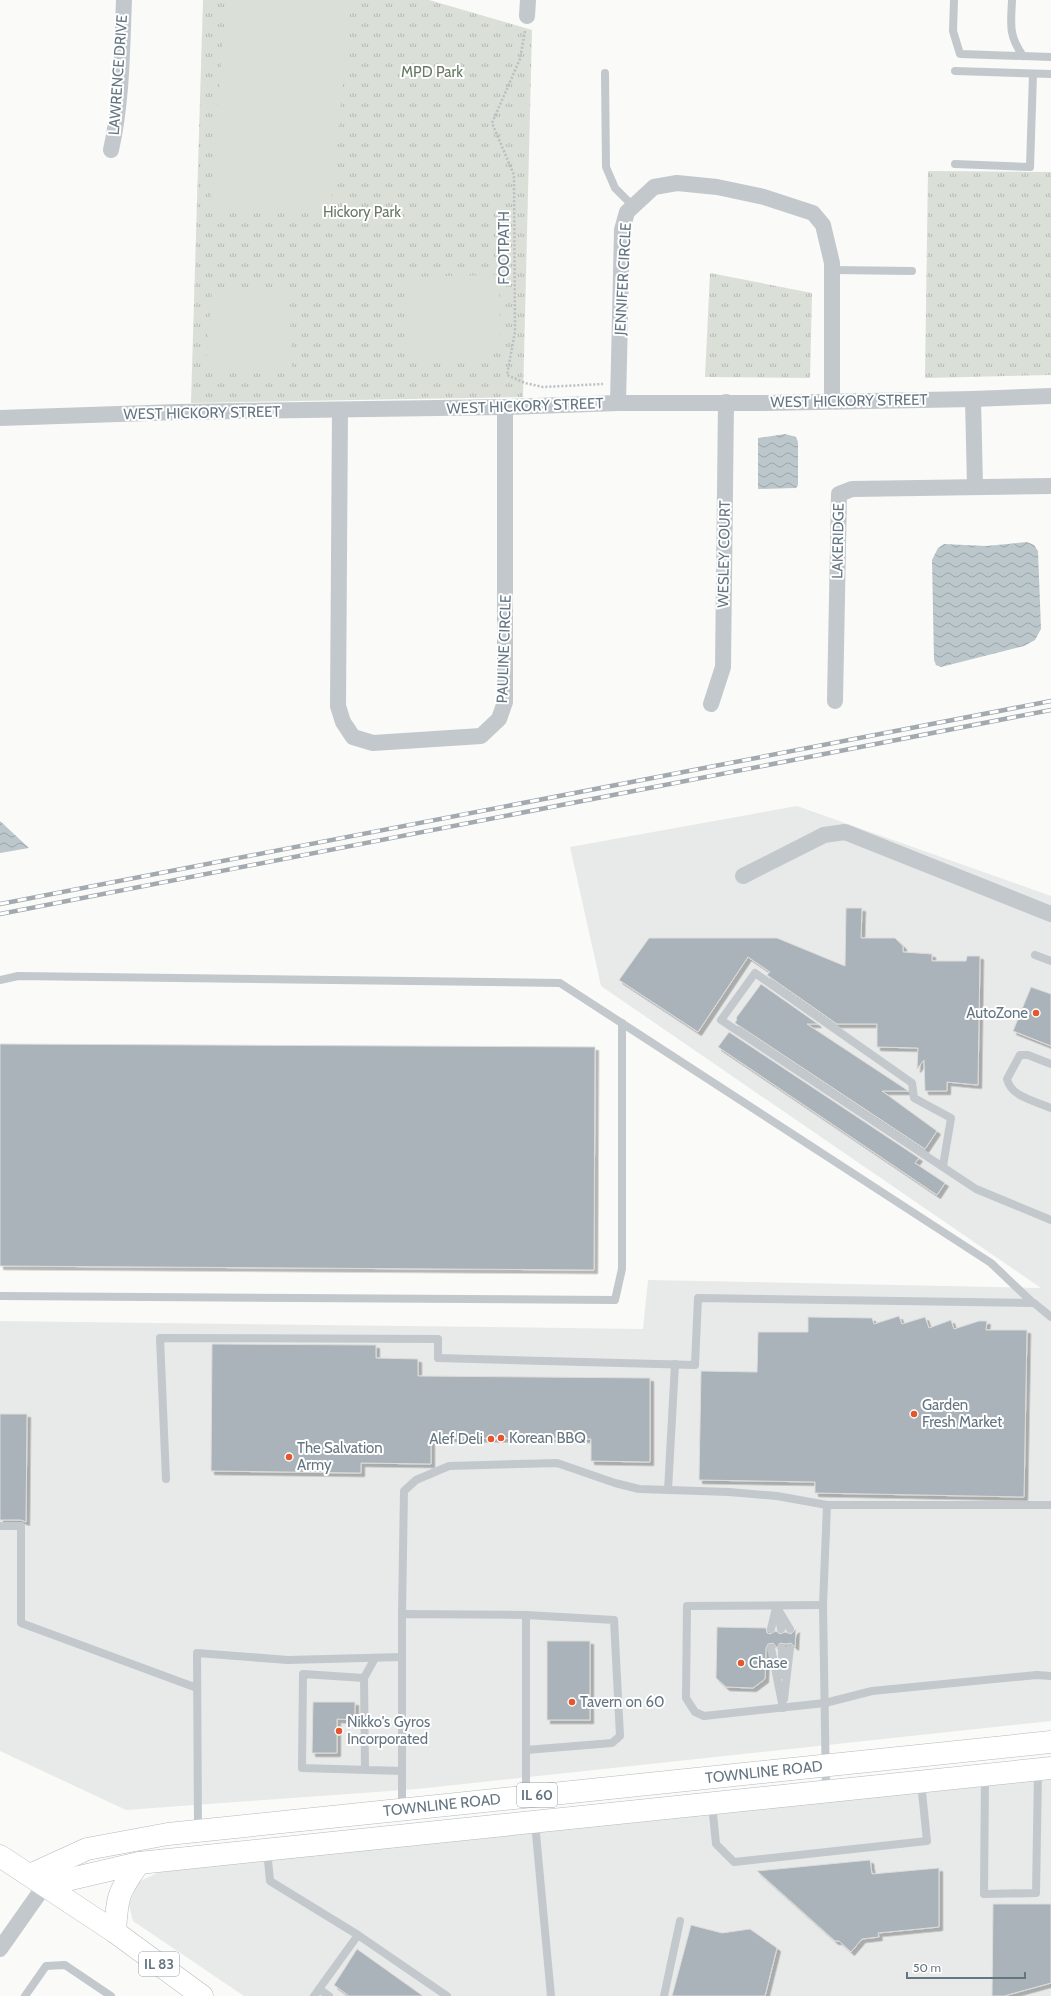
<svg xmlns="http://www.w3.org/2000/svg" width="1051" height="1996" viewBox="0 0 1051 1996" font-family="Cabin,sans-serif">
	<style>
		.built { fill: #e8e9e9 }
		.grass { fill: url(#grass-tufts) }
		.pitch { fill: #dadfd7 }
		.water { fill: url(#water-waves) }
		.building { fill: #aab3b9; stroke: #dcdcda; filter: url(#shadow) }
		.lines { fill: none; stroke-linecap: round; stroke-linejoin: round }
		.primary-casing { stroke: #b5babe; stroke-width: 23 }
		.path { stroke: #bbbfc2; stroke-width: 2.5; stroke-dasharray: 2 2; stroke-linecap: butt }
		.service { stroke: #c3c8cc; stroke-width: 8 }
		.minor { stroke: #c3c8cc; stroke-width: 16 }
		.primary { stroke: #fff; stroke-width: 22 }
		.rail-casing { stroke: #a2aab0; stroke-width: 4.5 }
		.rail { stroke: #fff; stroke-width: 3; stroke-dasharray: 9; stroke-linecap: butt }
		.poi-dot { fill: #e4572e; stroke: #fff; stroke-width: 1.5 }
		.labels { text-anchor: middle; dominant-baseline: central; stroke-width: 4; stroke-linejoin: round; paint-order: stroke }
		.shield { fill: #fff; stroke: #939fa8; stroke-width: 1 }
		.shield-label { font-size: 14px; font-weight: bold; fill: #657683 }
		.park-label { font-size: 15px; fill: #687a64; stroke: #fff }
		.street-label { font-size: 15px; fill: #657683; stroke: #fff }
		.poi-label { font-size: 15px; fill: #657683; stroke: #fff; text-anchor: start }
	</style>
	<defs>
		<pattern id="grass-tufts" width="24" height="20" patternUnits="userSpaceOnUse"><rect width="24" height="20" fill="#dadfd7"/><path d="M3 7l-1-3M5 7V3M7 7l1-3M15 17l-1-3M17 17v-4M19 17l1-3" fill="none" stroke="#b4b9b4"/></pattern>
		<pattern id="water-waves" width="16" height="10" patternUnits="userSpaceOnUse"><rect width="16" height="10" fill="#bbc7cb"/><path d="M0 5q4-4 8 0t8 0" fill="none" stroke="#9ca6aa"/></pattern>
		<filter id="shadow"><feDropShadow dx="3.5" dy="3.5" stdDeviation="0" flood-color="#0004"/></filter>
	</defs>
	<rect width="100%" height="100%" fill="#fafaf8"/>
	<g class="built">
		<path d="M797,806L1051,896V1721L417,1789L126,1810L0,1751V1321L643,1329L648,1280L1041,1288L601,986L570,847Z"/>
		<path d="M1051,1779V1996H244L133,1921L129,1905L138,1882L166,1869Z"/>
	</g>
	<g class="grass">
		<path d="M203,0H429L532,30L523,397L191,403Z"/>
		<path d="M928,171L1051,172V375L925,378Z"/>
		<path d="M710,273L812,293L810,378L705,377Z"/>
	</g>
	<g class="pitch">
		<path d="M226,0H351L330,213L210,211Z"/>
		<path d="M499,275L500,342L484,359L405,360L407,277Z"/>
		<path d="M289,288L292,370L218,372L206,358L212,291Z"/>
	</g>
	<g class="water">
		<path d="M785,434L796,437L798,442V485L796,488L758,489V438Z"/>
		<path d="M1027,542L1034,545L1038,551L1041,629L1035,640L1024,646L941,667L936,665L934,660L932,560L938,548L944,544L986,546Z"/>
		<path d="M0,821L29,848L0,853Z"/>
	</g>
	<g class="building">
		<path d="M846,908H862L861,938H895L903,946V952L932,954V961H966L967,956H980L978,1085L947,1082V1091H925L924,1060L917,1069L918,1048L877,1047V1024H837L767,975L770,972L748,957L698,1032L619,980L649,938H777L845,966Z"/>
		<path d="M761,984L818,1024H807L907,1090L908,1091H882L937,1131L925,1149L735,1023L737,1019L736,1018Z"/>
		<path d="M1031,987L1051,994V1046L1013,1031Z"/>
		<path d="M729,1032L919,1158L915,1163L945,1183L937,1195L718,1047Z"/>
		<path d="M0,1044L595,1047L594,1270L0,1266Z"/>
		<path d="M899,1316L902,1324L925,1317L929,1328L951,1320L954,1329L979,1321H987L986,1330H1027L1024,1497L815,1493V1482L699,1480L701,1371L757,1372L758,1332H808V1317L872,1318L874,1324Z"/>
		<path d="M212,1344L376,1345V1358L418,1359V1376L650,1378V1462L591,1461V1439L431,1438V1464L361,1463V1473L211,1471Z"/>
		<path d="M0,1414H27L26,1522L21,1520H0Z"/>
		<path d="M717,1627L766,1628L767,1633L770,1634L776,1631L780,1634L785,1632L791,1634L796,1629L795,1647L791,1643L786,1644L780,1643L777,1648L773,1643L768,1644L766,1648L765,1679L753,1688L726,1687L716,1678Z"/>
		<rect x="547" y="1641" width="43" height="79"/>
		<path d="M313,1702H355V1720L337,1719V1753H312Z"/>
		<path d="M870,1860L872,1874L939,1868V1927L878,1933L879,1937L862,1939L851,1952L839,1941H835L757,1871Z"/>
		<path d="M993,1904H1051V1983L1004,1996H992Z"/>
		<path d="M691,1925L722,1933L750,1929L777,1948L765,1996H672Z"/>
		<path d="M357,1949L423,1996H349L334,1985Z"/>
	</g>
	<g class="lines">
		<defs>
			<g id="primary">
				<path d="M0,1856L115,1932L202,1996"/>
				<path d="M30,1875L87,1849L168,1834L1051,1742"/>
				<path d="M45,1885L139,1863L1051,1768"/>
				<path d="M115,1932C117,1897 118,1892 139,1863"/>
			</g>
		</defs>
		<use href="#primary" class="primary-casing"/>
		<path class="path" d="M525,31L520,59L492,123L514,175L515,332L507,375L525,383L543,387L603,384"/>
		<g class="service">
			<path d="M954,0L953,31L960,54L1051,57"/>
			<path d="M1012,0C1011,25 1008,34 1023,56"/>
			<path d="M955,71L1051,74"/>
			<path d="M605,73L606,167L615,188L633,206"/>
			<path d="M955,164L1030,167L1033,74"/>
			<path d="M832,270L912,271"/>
			<path d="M1035,955L1051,961"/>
			<path d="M0,980L18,976L560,983L991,1263L1033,1303"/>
			<path d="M1051,1064L1028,1055H1020L1007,1079C1011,1097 1035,1101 1051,1108"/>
			<path d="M943,1166L951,1118L914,1098L912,1083L755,973L721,1020L976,1189L1051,1220"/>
			<path d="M0,1296L615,1300L622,1269V1023"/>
			<path d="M166,1479L160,1338L438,1339V1358L695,1365L698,1298L1034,1303L1051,1317"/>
			<path d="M668,1490L675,1364"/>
			<path d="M0,1526H21V1623L197,1688"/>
			<path d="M823,1605L687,1606L686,1698L695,1712L704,1716L825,1703L872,1691L1037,1675L1051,1676"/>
			<path d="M776,1606L790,1629"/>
			<path d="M778,1612L781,1629"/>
			<path d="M402,1614L404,1491L416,1480L449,1466L557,1463L615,1483L639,1489L729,1492L777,1496L827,1505"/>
			<path d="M771,1629L776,1608"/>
			<path d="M771,1648L783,1708"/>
			<path d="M782,1648V1675"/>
			<path d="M364,1678L375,1658"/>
			<path d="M784,1699L790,1648"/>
			<path d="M526,1750L612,1743L620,1736L614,1620L526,1615"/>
			<path d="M365,1770L364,1678L303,1674L302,1768L402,1771"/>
			<path d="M985,1776L984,1894L1036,1893L1038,1771"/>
			<path d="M826,1790L823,1605L827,1505H1051"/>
			<path d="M712,1804L716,1844L734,1862L927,1841L921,1782"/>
			<path d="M402,1808V1614L526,1615V1795"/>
			<path d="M535,1823L551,1996"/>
			<path d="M198,1829L197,1653L288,1660L402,1657"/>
			<path d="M267,1850L270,1881L358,1935L314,1996"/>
			<path d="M358,1935L447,1996"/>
			<path d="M319,1989L329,1996"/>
			<path d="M25,1996L46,1966L65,1965L111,1996"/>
			<path d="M664,1996L680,1921"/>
		</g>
		<g class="minor">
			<path d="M527,16L528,0"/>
			<path d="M111,150C122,101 122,50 124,0"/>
			<path d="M973,399L975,487"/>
			<path d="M618,403L622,230L627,212L654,187L677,183L717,187L764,197L813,213L823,225L832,263V400"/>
			<path d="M340,410L338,706L343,722L353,737L373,743L481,736L499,719L505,702V407"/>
			<path d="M0,418L178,412L505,407L618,403H765L973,399L1051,396"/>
			<path d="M835,701L839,494L852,489L1051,486"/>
			<path d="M711,704L723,667L726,402"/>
			<path d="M743,876L824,835L845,832L1051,914"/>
			<path d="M0,1949L45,1885"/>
		</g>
		<use href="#primary" class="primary"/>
		<defs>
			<g id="rail">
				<path d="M0,904L1051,701"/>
				<path d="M0,914L1051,710"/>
			</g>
		</defs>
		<use href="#rail" class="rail-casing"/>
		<use href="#rail" class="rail"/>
	</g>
	<g class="poi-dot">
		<circle cx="1036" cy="1013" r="4"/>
		<circle cx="914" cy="1414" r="4"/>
		<circle cx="501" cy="1438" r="4"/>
		<circle cx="491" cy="1439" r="4"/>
		<circle cx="289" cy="1457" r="4"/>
		<circle cx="741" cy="1663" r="4"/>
		<circle cx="572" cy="1702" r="4"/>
		<circle cx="339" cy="1731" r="4"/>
	</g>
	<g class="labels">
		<g class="shield">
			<rect x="517" y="1783" width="40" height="24" rx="3"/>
			<rect x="139" y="1952" width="40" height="24" rx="3"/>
		</g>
		<g class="shield-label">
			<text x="537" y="1795">IL 60</text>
			<text x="159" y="1964">IL 83</text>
		</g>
		<g class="park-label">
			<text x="432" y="72">MPD Park</text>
			<text x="362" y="212">Hickory Park</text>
		</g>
		<g class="street-label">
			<text transform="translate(118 75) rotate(-86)">LAWRENCE DRIVE</text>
			<text transform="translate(504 248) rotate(-90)">FOOTPATH</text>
			<text transform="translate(623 279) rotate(-87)">JENNIFER CIRCLE</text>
			<text transform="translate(849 401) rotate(-1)">WEST HICKORY STREET</text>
			<text transform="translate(525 406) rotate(-2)">WEST HICKORY STREET</text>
			<text transform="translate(202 413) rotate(-1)">WEST HICKORY STREET</text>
			<text transform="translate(838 541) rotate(-89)">LAKERIDGE</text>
			<text transform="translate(724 554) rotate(-89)">WESLEY COURT</text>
			<text transform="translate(504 649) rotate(-88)">PAULINE CIRCLE</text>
			<text transform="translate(764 1772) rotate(-6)">TOWNLINE ROAD</text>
			<text transform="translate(442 1805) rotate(-6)">TOWNLINE ROAD</text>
		</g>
		<g class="poi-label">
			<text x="1028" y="1013" text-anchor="end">AutoZone</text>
			<text x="922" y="1405">Garden<tspan x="922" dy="17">Fresh Market</tspan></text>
			<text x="509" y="1438">Korean BBQ</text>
			<text x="483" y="1439" text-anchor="end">Alef Deli</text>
			<text x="297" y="1448">The Salvation<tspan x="297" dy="17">Army</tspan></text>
			<text x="749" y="1663">Chase</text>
			<text x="580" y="1702">Tavern on 60</text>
			<text x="347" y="1722">Nikko's Gyros<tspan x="347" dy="17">Incorporated</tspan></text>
		</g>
	</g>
	<path d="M907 1972v6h118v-6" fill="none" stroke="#657683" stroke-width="2"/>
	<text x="913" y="1972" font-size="12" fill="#657683" stroke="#ffffff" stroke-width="3" paint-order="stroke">50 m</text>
</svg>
